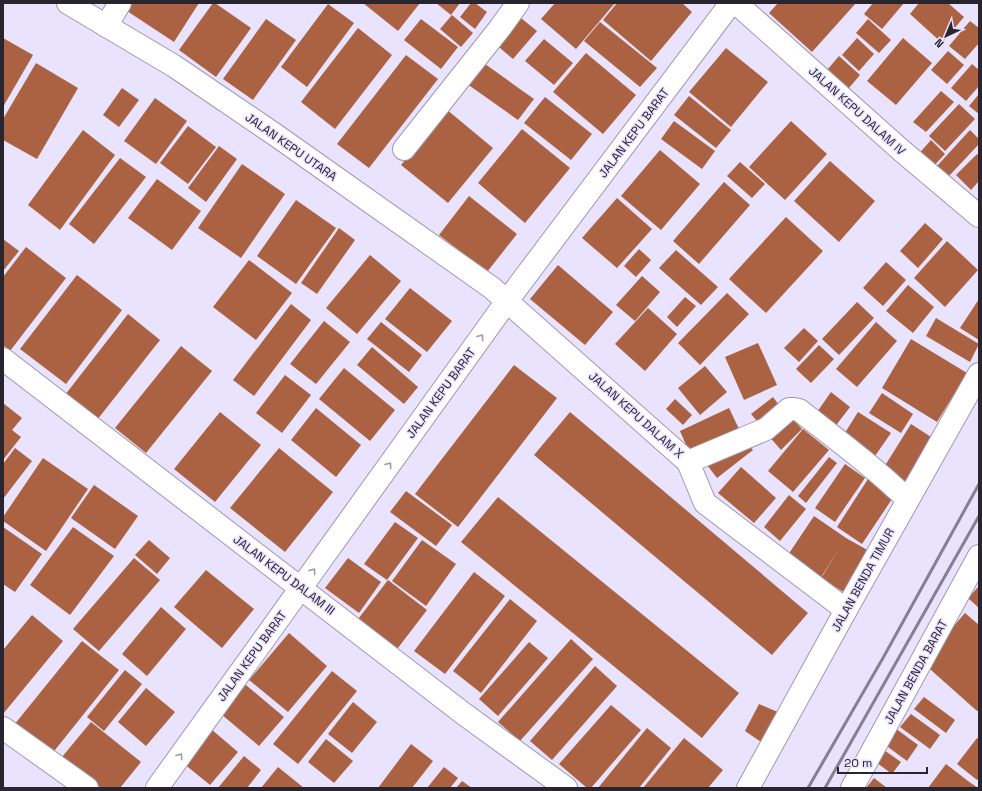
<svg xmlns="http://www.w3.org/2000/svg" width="982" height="791" viewBox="0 0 982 791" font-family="'Space Grotesk',sans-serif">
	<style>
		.building { fill: #ab6242 }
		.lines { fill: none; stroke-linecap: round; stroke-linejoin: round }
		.street-casing { stroke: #9f98b2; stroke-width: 24 }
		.secondary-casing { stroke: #9f98b2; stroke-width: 24 }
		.street { stroke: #fff; stroke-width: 22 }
		.secondary { stroke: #fff; stroke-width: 22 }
		.rail { stroke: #848092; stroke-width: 3 }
		.oneway { stroke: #9e9da1 }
		.labels { text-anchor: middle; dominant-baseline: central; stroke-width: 3; stroke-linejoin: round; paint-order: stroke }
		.street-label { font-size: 12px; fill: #28252f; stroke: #e9e3fe }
	</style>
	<rect width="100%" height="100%" fill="#e9e3fe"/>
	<g class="building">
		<path d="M128,3H199L174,42L124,9Z"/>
		<path d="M213,3H215L251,28L216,77L179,50Z"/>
		<path d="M363,3H420L398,31Z"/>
		<path d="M436,3H460L451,15Z"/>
		<path d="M471,3H475L487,12L475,29L460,17Z"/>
		<path d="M555,3H615L576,49L541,19Z"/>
		<path d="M617,3H682L692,12L651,61L603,20Z"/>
		<path d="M778,3H856L812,52L769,13Z"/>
		<path d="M873,3H904L882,29L864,14Z"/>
		<path d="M919,3H948L964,17L942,43L910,14Z"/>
		<path d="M328,4L354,23L307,87L281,67Z"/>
		<path d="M516,14L537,31L513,59L493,42Z"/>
		<path d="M452,15L473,33L461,47L440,29Z"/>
		<path d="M266,19L296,40L253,100L223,79Z"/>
		<path d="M421,19L458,47L441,69L404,40Z"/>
		<path d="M868,19L891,40L879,53L856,33Z"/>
		<path d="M970,21L979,28V43L965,59L949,46Z"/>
		<path d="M600,22L657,68L640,87L584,41Z"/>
		<path d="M358,28L392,55L335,129L301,102Z"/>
		<path d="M3,38L33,55L3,107Z"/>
		<path d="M857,38L874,54L859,71L842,55Z"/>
		<path d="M903,38L932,63L896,105L867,81Z"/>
		<path d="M544,39L573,63L554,85L525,61Z"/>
		<path d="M726,48L768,82L731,127L689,92Z"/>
		<path d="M948,51L964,65L947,84L931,70Z"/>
		<path d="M586,53L636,95L603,134L553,92Z"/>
		<path d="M406,55L438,79L369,168L337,144Z"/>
		<path d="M839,56L860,75L843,95L822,76Z"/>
		<path d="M478,59L534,99L518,120L463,81Z"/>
		<path d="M36,63L78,88L37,159L3,140V119Z"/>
		<path d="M972,64L979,70V86L966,101L951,88Z"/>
		<path d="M122,88L139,100L119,127L103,115Z"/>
		<path d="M941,91L954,102L926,132L913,122Z"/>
		<path d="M979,94V114L969,106Z"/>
		<path d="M689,96L731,130L716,148L674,115Z"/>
		<path d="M545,97L592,134L571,160L524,123Z"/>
		<path d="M155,98L187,121L156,164L124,141Z"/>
		<path d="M959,104L975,119L945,151L929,136Z"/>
		<path d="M446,109L493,148L448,203L401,165Z"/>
		<path d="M674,121L715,151L702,169L661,139Z"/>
		<path d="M791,121L827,154L785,200L749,167Z"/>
		<path d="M188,126L216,147L188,184L160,163Z"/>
		<path d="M522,129L570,168L525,223L478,183Z"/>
		<path d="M83,130L115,155L60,230L28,205Z"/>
		<path d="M970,130L979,139V144L949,176L937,166Z"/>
		<path d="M931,140L945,154L930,170L916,157Z"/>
		<path d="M219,146L237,159L206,202L188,188Z"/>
		<path d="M660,150L700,184L661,230L621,196Z"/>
		<path d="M977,154L979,156V181L971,190L956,175Z"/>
		<path d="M120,158L146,177L94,244L69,224Z"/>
		<path d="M830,161L875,201L839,242L794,201Z"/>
		<path d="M740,162L765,184L752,198L727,176Z"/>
		<path d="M242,164L285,194L241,258L198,228Z"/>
		<path d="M157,179L201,211L172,250L128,218Z"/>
		<path d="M724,182L750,205L699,264L673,241Z"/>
		<path d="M469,196L517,234L487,272L439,235Z"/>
		<path d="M617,198L652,229L617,268L582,238Z"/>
		<path d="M296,200L336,228L296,284L257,256Z"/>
		<path d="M786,217L823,251L766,313L729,279Z"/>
		<path d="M925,223L943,239L918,268L900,251Z"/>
		<path d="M339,228L355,240L317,294L301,283Z"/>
		<path d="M3,239L19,251L3,271Z"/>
		<path d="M947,241L978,270L945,307L914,278Z"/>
		<path d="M26,247L66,278L10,351L3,345V277Z"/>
		<path d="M639,249L651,260L636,277L624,266Z"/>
		<path d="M676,250L718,287L701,305L659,268Z"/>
		<path d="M370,255L401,281L357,334L326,308Z"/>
		<path d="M249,260L292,293L256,340L213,307Z"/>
		<path d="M886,262L906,280L883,306L863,288Z"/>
		<path d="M558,265L613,312L585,345L530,299Z"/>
		<path d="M77,275L122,310L66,384L20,349Z"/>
		<path d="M642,276L660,292L635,321L616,305Z"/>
		<path d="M908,285L934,307L913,333L886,311Z"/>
		<path d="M410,288L452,321L427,352L385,319Z"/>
		<path d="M727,293L749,314L700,365L678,343Z"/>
		<path d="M685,297L696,306L677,327L667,317Z"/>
		<path d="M979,299V340L960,328Z"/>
		<path d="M857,302L874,318L839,355L822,339Z"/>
		<path d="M291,304L311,320L254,396L233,380Z"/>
		<path d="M648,308L677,334L645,371L615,344Z"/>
		<path d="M128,314L160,340L97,420L65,395Z"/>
		<path d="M936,318L979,344L970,362L926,336Z"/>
		<path d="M324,321L350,342L316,384L290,364Z"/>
		<path d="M381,322L422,355L409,372L367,339Z"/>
		<path d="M876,322L897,341L857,387L836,369Z"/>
		<path d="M804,328L818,341L799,362L784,348Z"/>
		<path d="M911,339L967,373L937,422L882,388Z"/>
		<path d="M758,343L777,385L744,400L725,357Z"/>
		<path d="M819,345L834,359L811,383L796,369Z"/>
		<path d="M181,346L212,371L146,453L115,428Z"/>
		<path d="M372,347L418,387L404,404L357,365Z"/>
		<path d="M514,365L557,398L458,527L415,494Z"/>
		<path d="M705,366L727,392L700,415L678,388Z"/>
		<path d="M344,368L395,410L370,441L319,399Z"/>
		<path d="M285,375L311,395L282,433L256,413Z"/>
		<path d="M831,392L850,407L834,428L815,415Z"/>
		<path d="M882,393L913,414L901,433L869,413Z"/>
		<path d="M773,397L784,412L763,428L751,414Z"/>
		<path d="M675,399L692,415L683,425L666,409Z"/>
		<path d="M3,403L22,418L12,430L21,437L3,460Z"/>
		<path d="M316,408L361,445L336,477L291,440Z"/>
		<path d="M729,408L740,431L690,454L680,431Z"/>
		<path d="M220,412L261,445L215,502L174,469Z"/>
		<path d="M570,412L808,613L772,655L534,455Z"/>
		<path d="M858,412L891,433L875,456L843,436Z"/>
		<path d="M788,414L802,429L781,450L767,434Z"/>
		<path d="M911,424L931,437L902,486L881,472Z"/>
		<path d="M803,429L829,450L793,492L768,471Z"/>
		<path d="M744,438L753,450L717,478L707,465Z"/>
		<path d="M15,448L32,461L3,499V464Z"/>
		<path d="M279,448L333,492L285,552L230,508Z"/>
		<path d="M829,457L837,463L806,503L798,496Z"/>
		<path d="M43,458L88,489L46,551L3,521V517Z"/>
		<path d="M845,464L865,478L835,522L815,508Z"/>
		<path d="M741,467L776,498L754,523L718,493Z"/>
		<path d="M868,479L894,496L862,544L837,527Z"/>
		<path d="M94,485L138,516L115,549L71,518Z"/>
		<path d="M406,491L452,525L436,546L390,512Z"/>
		<path d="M789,495L806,509L780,541L764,527Z"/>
		<path d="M498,497L739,693L702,738L461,542Z"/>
		<path d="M814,516L846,538L871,552L845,593L821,578L839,549L821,577L788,555Z"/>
		<path d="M395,522L418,538L387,580L364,564Z"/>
		<path d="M3,527L42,554L15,592L3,584Z"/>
		<path d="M73,527L114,556L70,615L30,585Z"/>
		<path d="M149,540L170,558L157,574L135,555Z"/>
		<path d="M422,540L456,564L426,606L392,581Z"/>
		<path d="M134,558L160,580L99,651L73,629Z"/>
		<path d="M348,558L381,582L359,613L325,588Z"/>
		<path d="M206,570L254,609L222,648L174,607Z"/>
		<path d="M474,572L505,596L445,674L414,651Z"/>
		<path d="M388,580L427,610L391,657L352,627Z"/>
		<path d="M979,586V608L968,598Z"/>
		<path d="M510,599L537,621L481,693L453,671Z"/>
		<path d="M161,607L186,629L147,676L122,654Z"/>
		<path d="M965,613L979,625V709L977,711L922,662Z"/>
		<path d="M32,615L63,641L3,714V650Z"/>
		<path d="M289,633L327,666L288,712L249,680Z"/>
		<path d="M571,639L593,659L520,741L498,722Z"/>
		<path d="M82,641L119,670L51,755L14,725Z"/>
		<path d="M529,642L548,658L498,716L479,699Z"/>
		<path d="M595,666L617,686L552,760L530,741Z"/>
		<path d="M125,670L142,684L104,731L87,717Z"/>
		<path d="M332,671L357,691L298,764L273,744Z"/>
		<path d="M246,685L284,717L259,746L221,714Z"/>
		<path d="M146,688L175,712L146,746L118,722Z"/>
		<path d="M924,697L955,720L946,733L914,709Z"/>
		<path d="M353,702L377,722L352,753L328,734Z"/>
		<path d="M759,704L780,713L764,744L745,731Z"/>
		<path d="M611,705L641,730L591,788H587L559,764Z"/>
		<path d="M911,714L940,735L930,749L900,727Z"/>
		<path d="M91,722L141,762L120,788H101L62,757Z"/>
		<path d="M647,728L671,748L639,788H598Z"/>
		<path d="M895,728L918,745L907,761L884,744Z"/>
		<path d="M211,729L238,752L210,785L183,763Z"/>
		<path d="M684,738L723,770L708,788H643Z"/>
		<path d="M977,738L979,740V778L977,780L957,764Z"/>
		<path d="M326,739L353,761L334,783L308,762Z"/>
		<path d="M411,744L433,761L412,788H378Z"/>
		<path d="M881,748L901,762L892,774L873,760Z"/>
		<path d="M244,756L261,770L247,788H218Z"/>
		<path d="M946,764L968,781L978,788H928Z"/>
		<path d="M278,767L304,788H261Z"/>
		<path d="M444,767L458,778L450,788H427Z"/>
		<path d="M874,778L887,788H866Z"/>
		<path d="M462,781L472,788H456Z"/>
	</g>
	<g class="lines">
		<defs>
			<g id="street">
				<path d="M68,3L174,66L277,136L492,288L688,462L705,503L846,610"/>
				<path d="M736,3L902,151L979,216"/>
				<path d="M106,26L120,3"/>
				<path d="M404,149L500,28L518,3"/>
				<path d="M3,359L464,714L566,788"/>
				<path d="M688,462L766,429L789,409H794L799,410C836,439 874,467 908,500"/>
				<path d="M3,728L87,788"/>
				<path d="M748,788L846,610L979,374"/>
				<path d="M852,788L979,556"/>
			</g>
			<path id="secondary" d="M157,788L507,301L731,3"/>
		</defs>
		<use href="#street" class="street-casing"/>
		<use href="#secondary" class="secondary-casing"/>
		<use href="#street" class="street"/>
		<use href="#secondary" class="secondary"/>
		<g class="rail">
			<path d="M808,788L883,658L979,484"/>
			<path d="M825,788L979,516"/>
		</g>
	</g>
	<defs><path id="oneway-chevron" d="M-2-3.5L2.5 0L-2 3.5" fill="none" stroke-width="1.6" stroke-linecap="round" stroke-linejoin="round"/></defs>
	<g class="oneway">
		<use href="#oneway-chevron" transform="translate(481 337) rotate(-54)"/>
		<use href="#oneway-chevron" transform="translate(389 465) rotate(-54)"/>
		<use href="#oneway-chevron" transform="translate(313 571) rotate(-54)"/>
		<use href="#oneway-chevron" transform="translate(180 756) rotate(-54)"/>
	</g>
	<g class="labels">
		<g class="street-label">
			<text transform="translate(857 111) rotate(42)">JALAN KEPU DALAM IV</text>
			<text transform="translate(634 133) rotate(-53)">JALAN KEPU BARAT</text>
			<text transform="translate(291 147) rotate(35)">JALAN KEPU UTARA</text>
			<text transform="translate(441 393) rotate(-54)">JALAN KEPU BARAT</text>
			<text transform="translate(636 415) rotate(42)">JALAN KEPU DALAM X</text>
			<text transform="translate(284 575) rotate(37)">JALAN KEPU DALAM III</text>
			<text transform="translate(863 580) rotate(-61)">JALAN BENDA TIMUR</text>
			<text transform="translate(252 656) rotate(-54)">JALAN KEPU BARAT</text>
			<text transform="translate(916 672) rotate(-61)">JALAN BENDA BARAT</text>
		</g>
	</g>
	<rect width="982" height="791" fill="none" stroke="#28252f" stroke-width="8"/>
	<g transform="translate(946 36) rotate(224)" stroke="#e9e3fe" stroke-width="3" paint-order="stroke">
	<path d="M0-3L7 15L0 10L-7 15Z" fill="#28252f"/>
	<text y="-6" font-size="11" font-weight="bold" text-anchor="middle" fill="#28252f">N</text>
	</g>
	<path d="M838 767v6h89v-6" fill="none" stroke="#28252f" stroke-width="2"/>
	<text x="844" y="767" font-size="12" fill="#28252f" stroke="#e9e3fe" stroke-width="3" paint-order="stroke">20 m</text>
</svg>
